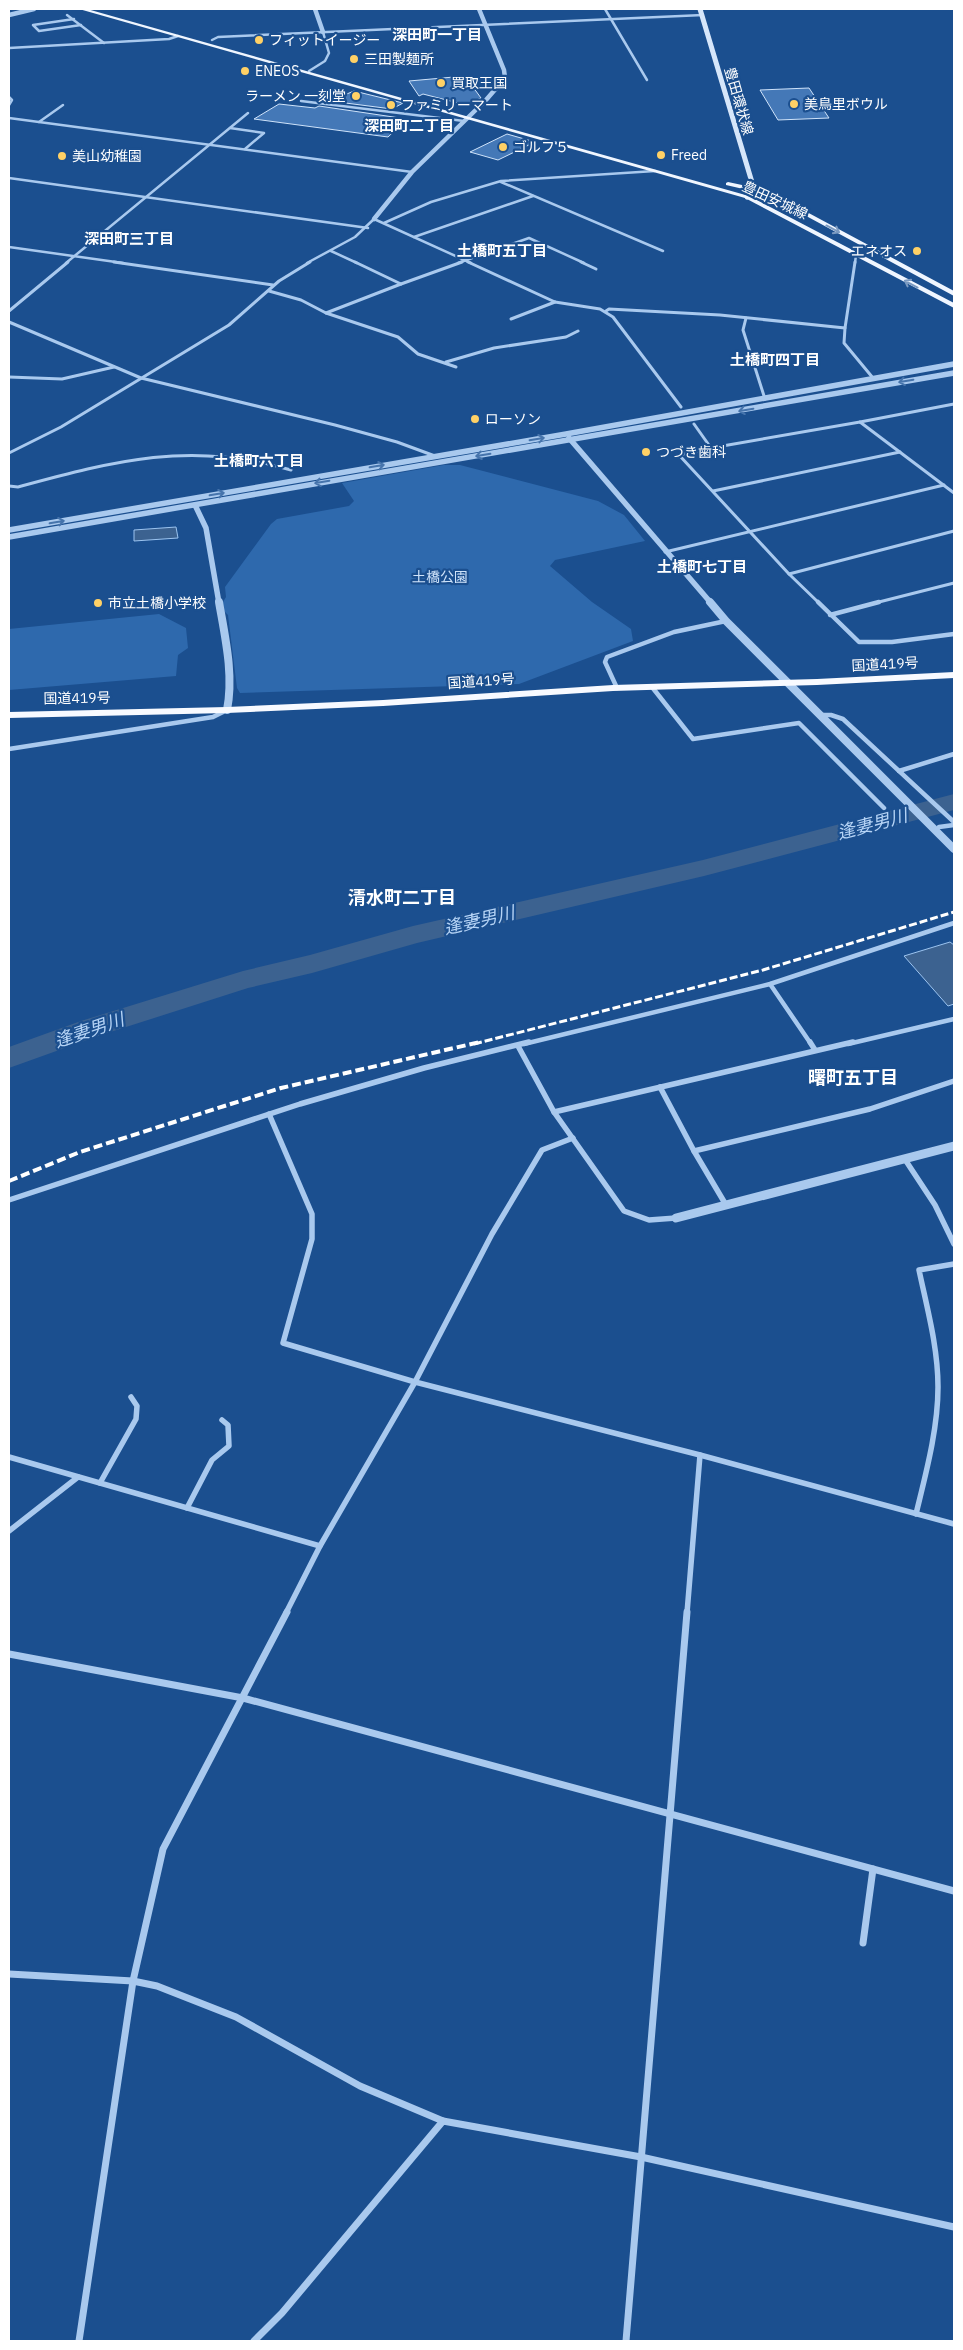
<svg xmlns="http://www.w3.org/2000/svg" width="963" height="2350" viewBox="0 0 963 2350" font-family="'IBM Plex Sans','Noto Sans JP',sans-serif">
	<style>
		.green { fill: #2e69ad }
		.water { fill: #3c6290; stroke: #9cc4f0 }
		.lines { fill: none; stroke-linecap: round; stroke-linejoin: round }
		.river { fill: #3c6290; fill-rule: evenodd }
		.building { fill: #4478b7; stroke: #cfe3fa }
		.minor-far4 { stroke: #a9c9ee; stroke-width: 2.5 }
		.minor-far3 { stroke: #a9c9ee; stroke-width: 3 }
		.minor-far2 { stroke: #a9c9ee; stroke-width: 4.5 }
		.minor-far1 { stroke: #a9c9ee; stroke-width: 5.5 }
		.minor { stroke: #a9c9ee; stroke-width: 7 }
		.tertiary-far3 { stroke: #a9c9ee; stroke-width: 4.5 }
		.tertiary-far2 { stroke: #a9c9ee; stroke-width: 5.5 }
		.tertiary-far1 { stroke: #a9c9ee; stroke-width: 8 }
		.tertiary { stroke: #a9c9ee; stroke-width: 9 }
		.secondary { stroke: #d6e6fa; stroke-width: 5 }
		.primary { fill: #f0f6ff; fill-rule: evenodd }
		.trunk { fill: #f8faff; fill-rule: evenodd }
		.rail-far1 { stroke: #fff; stroke-width: 3; stroke-dasharray: 8 3; stroke-linecap: butt }
		.rail { stroke: #fff; stroke-width: 4; stroke-dasharray: 9 4; stroke-linecap: butt }
		.oneway { stroke: #7b9ac1 }
		.oneway2 { stroke: #4674ac }
		.poi-dot { fill: #ffd166; stroke: #1b4f8f; stroke-width: 2 }
		.labels { text-anchor: middle; dominant-baseline: central; stroke-width: 4.5; stroke-linejoin: round; paint-order: stroke }
		.far-poi-label { font-size: 14px; fill: #fff; stroke: #1b4f8f; text-anchor: start }
		.far-street-label { font-size: 14px; fill: #fff; stroke: #1b4f8f }
		.far-park-label { font-size: 14px; fill: #cfe3fa; stroke: #1b4f8f }
		.far-neighbourhood-label { font-size: 15px; font-weight: bold; fill: #fff; stroke: #1b4f8f }
		.water-label { font-size: 18px; font-style: italic; fill: #b5d3f5; stroke: #1b4f8f }
		.neighbourhood-label { font-size: 18px; font-weight: bold; fill: #fff; stroke: #1b4f8f }
	</style>
	<rect width="100%" height="100%" fill="#1b4f8f"/>
	<g class="green">
		<path d="M444,465H460L598,501L624,515L645,541L555,560L550,566L592,602L631,629L633,641L519,684L240,693L237,688L228,615L220,607L226,597L225,587L271,524L277,519L349,506L354,501L342,483Z"/>
		<path d="M159,614L186,628L188,648L178,655L176,676L9,690V629Z"/>
	</g>
	<g class="water">
		<path d="M176,527L178,538L134,541V530Z"/>
		<path d="M950,942L954,945V1004L948,1006L904,956Z"/>
	</g>
	<g class="lines">
		<path class="river" d="M954,794V810L704,876L417,943L312,973L248,988L101,1035L9,1068V1047L81,1021L243,971L310,955L413,926L703,860Z"/>
	</g>
	<g class="building">
		<path d="M465,76L481,98L466,105L423,94L419,96L409,81Z"/>
		<path d="M809,88L829,118L778,120L760,90Z"/>
		<path d="M354,91L403,103L392,109L330,101Z"/>
		<path d="M279,104L315,108L319,106L407,119L388,137L254,119Z"/>
		<path d="M507,134L535,142L498,160L470,152Z"/>
	</g>
	<g class="lines">
		<g class="minor-far4">
			<path d="M605,9L647,80"/>
			<path d="M67,15L104,43"/>
			<path d="M74,19L33,25L39,31L81,25"/>
			<path d="M212,40L218,37L703,15"/>
			<path d="M9,48L169,39L178,36"/>
			<path d="M309,71L325,61L329,53L323,32"/>
			<path d="M9,97L12,100L9,105"/>
			<path d="M301,101L464,121"/>
			<path d="M9,118L412,172"/>
			<path d="M39,122L63,105"/>
			<path d="M230,128L264,133L245,149"/>
			<path d="M9,178L368,228"/>
			<path d="M501,182L663,251"/>
			<path d="M384,223L431,202L501,181L655,171"/>
			<path d="M414,237L533,196"/>
			<path d="M9,247L123,263"/>
			<path d="M331,251L357,263"/>
			<path d="M66,263L248,113"/>
			<path d="M307,263L355,237L374,219L471,263"/>
			<path d="M458,263L529,238L584,263"/>
			<path d="M855,263L856,255"/>
		</g>
		<g class="minor-far3">
			<path d="M114,262L273,285"/>
			<path d="M355,262L401,284L462,262"/>
			<path d="M468,262L555,302L600,309L613,317L681,407"/>
			<path d="M581,262L596,269"/>
			<path d="M269,291L301,300L326,313L401,284"/>
			<path d="M9,311L68,262"/>
			<path d="M606,311L609,309L720,315L845,328L855,262"/>
			<path d="M326,313L398,337L418,354L456,367"/>
			<path d="M746,318L743,330L765,399"/>
			<path d="M511,319L555,302"/>
			<path d="M9,322L141,378L335,425L397,442L435,456"/>
			<path d="M845,328L844,343L873,378"/>
			<path d="M446,362L494,348L566,337L578,331"/>
			<path d="M9,377L62,379L114,367"/>
			<path d="M860,422L954,404"/>
			<path d="M694,424L711,448L860,422L954,493"/>
			<path d="M711,448L679,455L789,574L819,603"/>
			<path d="M9,453L61,427L229,325L279,281L310,262"/>
			<path d="M9,486L18,487C114,461 191,440 291,470"/>
			<path d="M713,491L900,452"/>
			<path d="M665,552L944,485"/>
			<path d="M789,574L954,531"/>
			<path d="M875,603L954,583"/>
		</g>
		<g class="minor-far2">
			<path d="M818,602L859,642H892L954,634"/>
			<path d="M830,615L879,602"/>
			<path d="M652,687L693,739L799,723L884,808"/>
			<path d="M617,688L605,662L607,657L674,632L726,621"/>
			<path d="M819,715H831L843,719L954,822"/>
			<path d="M9,749L213,717L227,710"/>
			<path d="M899,771L954,754"/>
			<path d="M939,827L954,825"/>
			<path d="M770,984L811,1044"/>
			<path d="M524,1044L770,984L954,923"/>
			<path d="M848,1044L954,1019"/>
		</g>
		<g class="minor-far1">
			<path d="M810,1042L815,1050"/>
			<path d="M518,1046L554,1112L624,1211L649,1220L676,1218"/>
			<path d="M660,1087L694,1151"/>
			<path d="M554,1112L853,1042"/>
			<path d="M269,1114L312,1214V1239L283,1343L415,1382L700,1455L954,1524"/>
			<path d="M906,1161L935,1205L954,1244"/>
			<path d="M9,1200L300,1104L424,1068L529,1042"/>
			<path d="M726,1205L694,1151L870,1109L954,1081"/>
			<path d="M9,1457L320,1546"/>
			<path d="M100,1483L136,1419L137,1406L131,1397"/>
			<path d="M187,1508L212,1460L229,1446L228,1425L222,1420"/>
			<path d="M916,1514C926,1473 938,1429 938,1387C938,1347 927,1308 919,1270L954,1264"/>
			<path d="M9,1531L78,1477"/>
			<path d="M286,1613L320,1546L415,1382L492,1234L542,1150L573,1138"/>
			<path d="M687,1613L700,1455"/>
		</g>
		<g class="minor">
			<path d="M9,1654L243,1698L954,1891"/>
			<path d="M863,1943L873,1869"/>
			<path d="M9,1974L133,1981L157,1986L236,2017L360,2086L443,2121"/>
			<path d="M79,2341L133,1981L163,1849L287,1612"/>
			<path d="M254,2341L282,2313L443,2121L641,2157L954,2227"/>
			<path d="M626,2341L687,1612"/>
		</g>
		<g class="tertiary-far3">
			<path d="M315,9L323,32"/>
			<path d="M9,15L34,9"/>
			<path d="M374,219L412,172L486,100L505,78L504,70L479,9"/>
		</g>
		<g class="tertiary-far2">
			<path d="M569,438L711,603"/>
			<path d="M195,505L206,528L219,603"/>
			<path d="M9,530L566,434L954,364"/>
			<path d="M9,537L954,373"/>
		</g>
		<g class="tertiary-far1">
			<path d="M219,602C225,637 234,675 227,710"/>
			<path d="M710,602L726,621L954,849"/>
		</g>
		<path class="tertiary" d="M676,1218L954,1146"/>
		<path class="secondary" d="M700,9L754,189L747,197"/>
		<g class="primary">
			<path d="M79,9H87L749,196L954,303V308L745,198Z"/>
			<path d="M728,182L756,188L777,196L954,291V296L773,198L752,191L726,185V183Z"/>
		</g>
		<path class="trunk" d="M954,672V678L817,685L613,691L383,706L227,713L9,718V712L227,707L383,700L613,685L817,679Z"/>
		<path class="rail-far1" d="M474,1044L763,970L954,912"/>
		<path class="rail" d="M9,1181L80,1152L281,1088L480,1042"/>
	</g>
	<defs><path id="oneway-shaft" d="M-6 0H5M1.5-3L5.5 0L1.5 3" fill="none" stroke-width="1.6" stroke-linecap="round" stroke-linejoin="round" transform="scale(1.25)"/></defs>
	<g class="oneway">
		<use href="#oneway-shaft" transform="translate(833 229) rotate(28)"/>
		<use href="#oneway-shaft" transform="translate(911 284) rotate(-152)"/>
	</g>
	<g class="oneway2">
		<use href="#oneway-shaft" transform="translate(906 381) rotate(170)"/>
		<use href="#oneway-shaft" transform="translate(746 410) rotate(170)"/>
		<use href="#oneway-shaft" transform="translate(537 439) rotate(-9)"/>
		<use href="#oneway-shaft" transform="translate(483 455) rotate(171)"/>
		<use href="#oneway-shaft" transform="translate(377 466) rotate(-10)"/>
		<use href="#oneway-shaft" transform="translate(322 482) rotate(170)"/>
		<use href="#oneway-shaft" transform="translate(217 494) rotate(-10)"/>
		<use href="#oneway-shaft" transform="translate(57 522) rotate(-10)"/>
	</g>
	<g class="poi-dot">
		<circle cx="259" cy="40" r="5"/>
		<circle cx="354" cy="59" r="5"/>
		<circle cx="245" cy="71" r="5"/>
		<circle cx="441" cy="83" r="5"/>
		<circle cx="356" cy="96" r="5"/>
		<circle cx="794" cy="104" r="5"/>
		<circle cx="391" cy="105" r="5"/>
		<circle cx="503" cy="147" r="5"/>
		<circle cx="661" cy="155" r="5"/>
		<circle cx="62" cy="156" r="5"/>
		<circle cx="917" cy="251" r="5"/>
		<circle cx="475" cy="419" r="5"/>
		<circle cx="646" cy="452" r="5"/>
		<circle cx="98" cy="603" r="5"/>
	</g>
	<g class="labels">
		<g class="far-poi-label">
			<text x="269" y="40">フィットイージー</text>
			<text x="364" y="59">三田製麺所</text>
			<text x="255" y="71">ENEOS</text>
			<text x="451" y="83">買取王国</text>
			<text x="346" y="96" text-anchor="end">ラーメン 一刻堂</text>
			<text x="804" y="104">美鳥里ボウル</text>
			<text x="401" y="105">ファミリーマート</text>
			<text x="513" y="147">ゴルフ５</text>
			<text x="671" y="155">Freed</text>
			<text x="72" y="156">美山幼稚園</text>
			<text x="907" y="251" text-anchor="end">エネオス</text>
			<text x="485" y="419">ローソン</text>
			<text x="656" y="452">つづき歯科</text>
			<text x="108" y="603">市立土橋小学校</text>
		</g>
		<g class="far-street-label">
			<text transform="translate(739 101) rotate(74)">豊田環状線</text>
			<text transform="translate(775 200) rotate(25)">豊田安城線</text>
			<text transform="translate(885 664) rotate(-3)">国道419号</text>
			<text transform="translate(481 681) rotate(-4)">国道419号</text>
			<text transform="translate(77 698) rotate(-1)">国道419号</text>
		</g>
		<g class="far-park-label">
			<text x="440" y="577">土橋公園</text>
		</g>
		<g class="far-neighbourhood-label">
			<text x="437" y="34">深田町一丁目</text>
			<text x="409" y="125">深田町二丁目</text>
			<text x="129" y="238">深田町三丁目</text>
			<text x="502" y="250">土橋町五丁目</text>
			<text x="775" y="359">土橋町四丁目</text>
			<text x="259" y="460">土橋町六丁目</text>
			<text x="702" y="566">土橋町七丁目</text>
		</g>
		<g class="water-label">
			<text transform="translate(872 824) rotate(-15)">逢妻男川</text>
			<text transform="translate(479 920) rotate(-13)">逢妻男川</text>
			<text transform="translate(89 1030) rotate(-19)">逢妻男川</text>
		</g>
		<g class="neighbourhood-label">
			<text x="402" y="897">清水町二丁目</text>
			<text x="853" y="1077">曙町五丁目</text>
		</g>
	</g>
	<rect width="963" height="2350" fill="none" stroke="#ffffff" stroke-width="20"/>
</svg>
